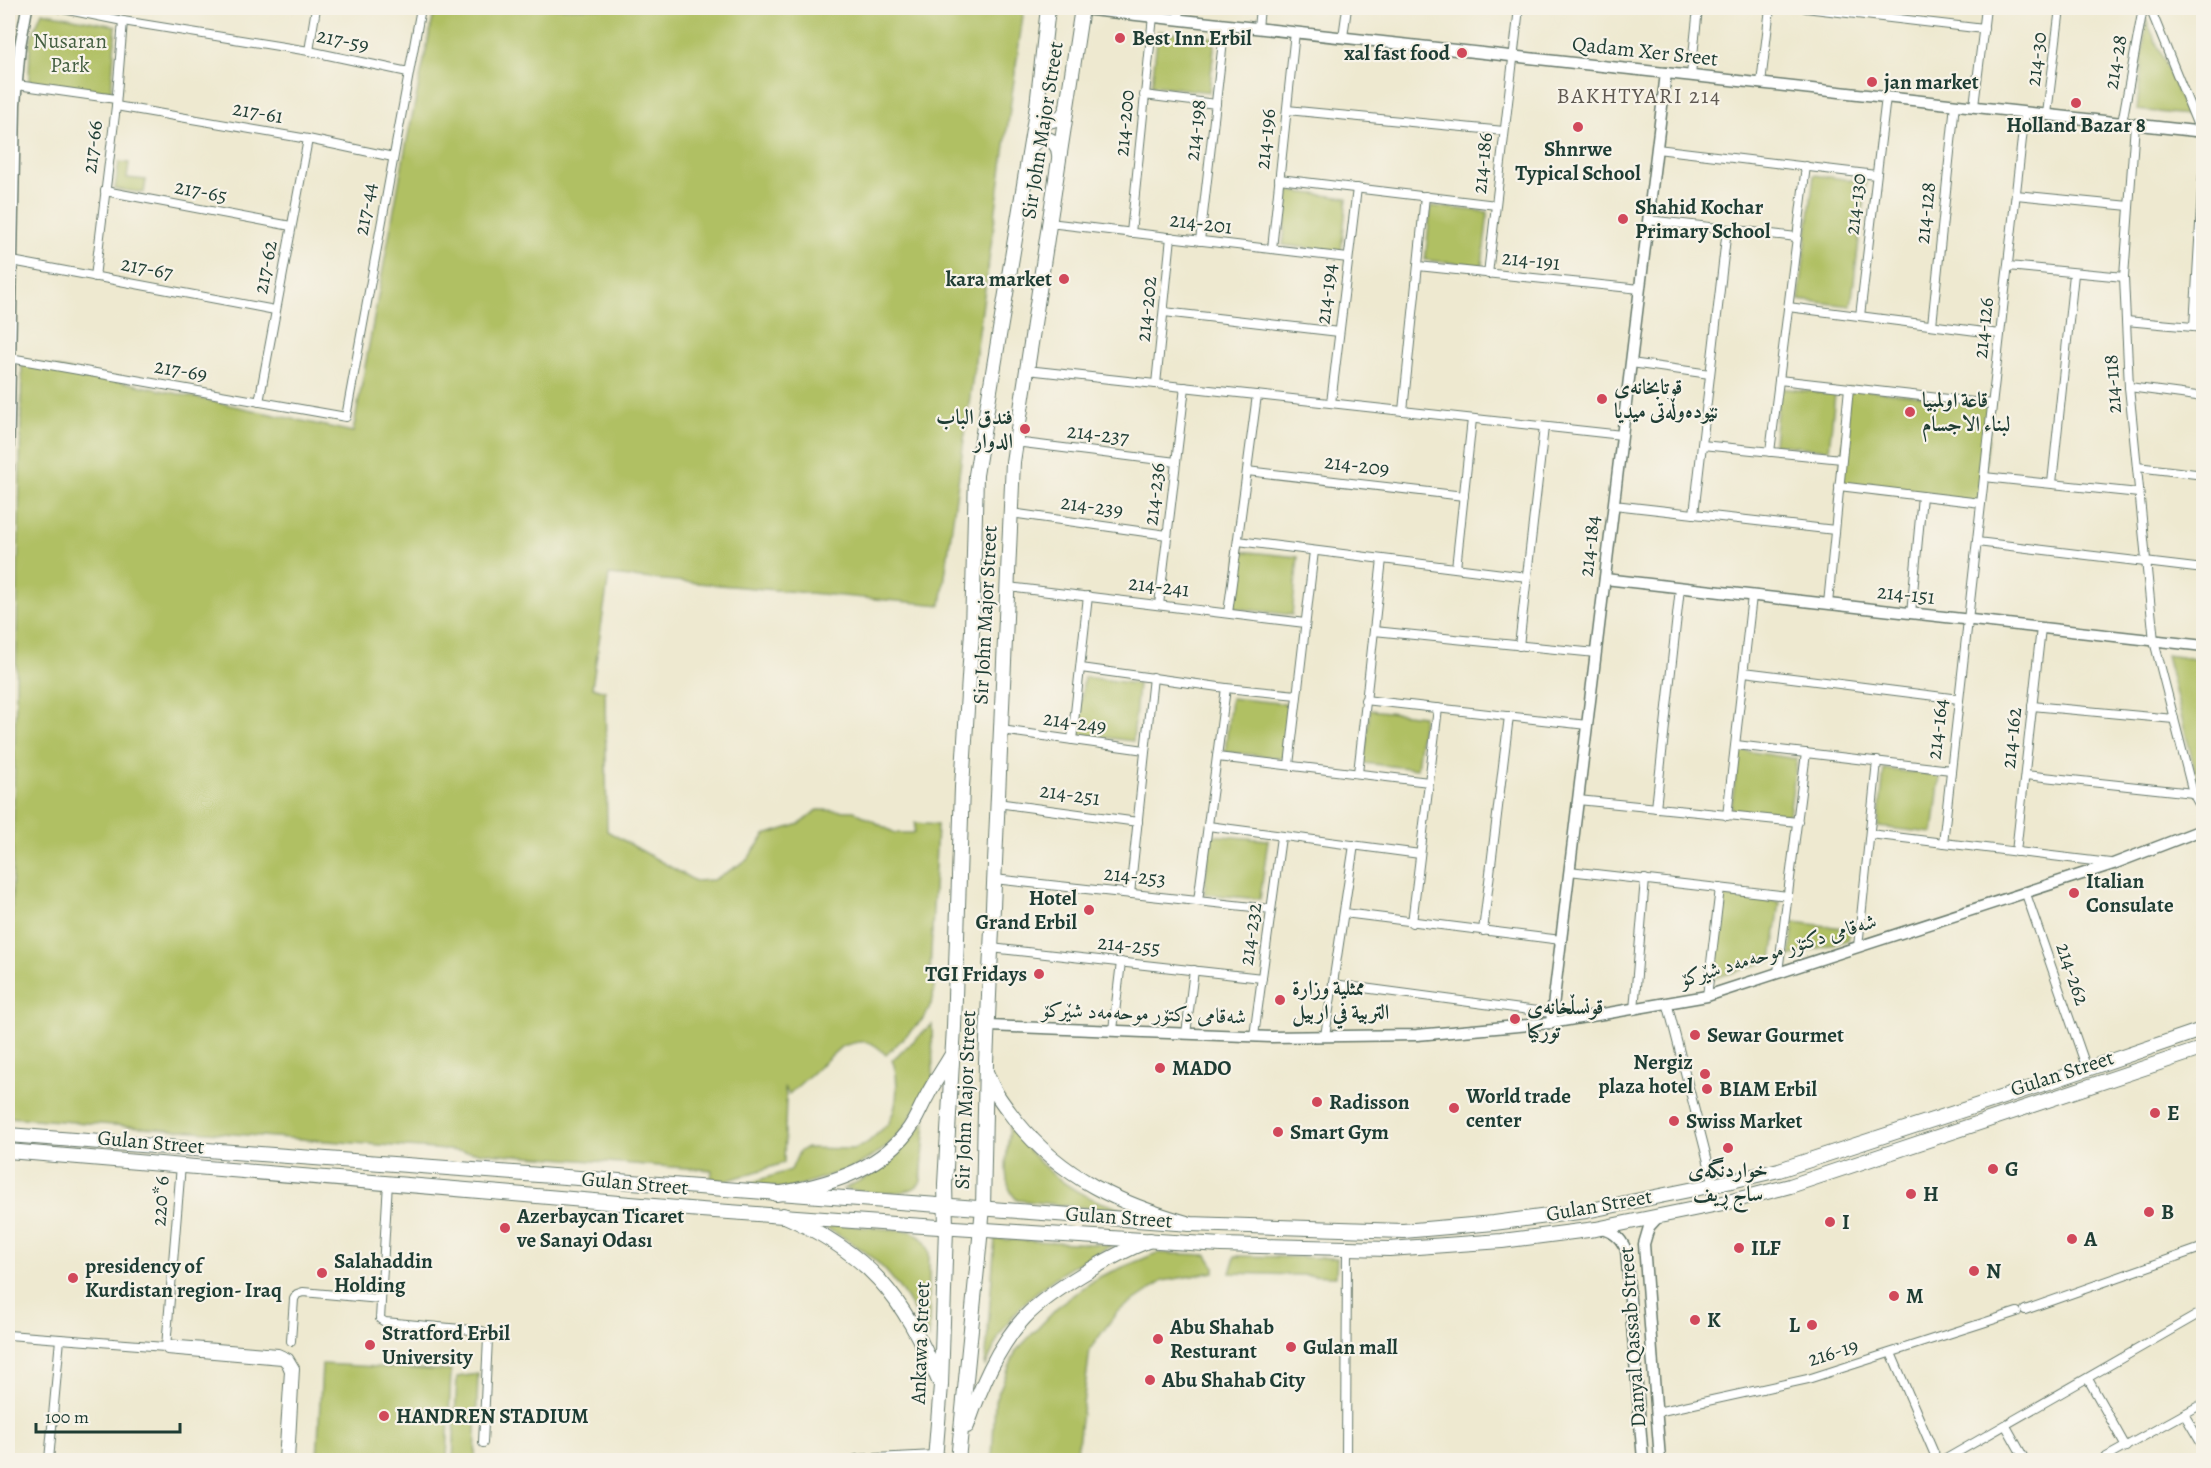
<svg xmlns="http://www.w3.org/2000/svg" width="2211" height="1468" viewBox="0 0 2211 1468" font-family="Alegreya,Amiri,serif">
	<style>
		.green { fill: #b0c063; stroke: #687e4c; stroke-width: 1.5 }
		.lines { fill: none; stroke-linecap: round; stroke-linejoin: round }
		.minor-casing { stroke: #67796b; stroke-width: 10 }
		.tertiary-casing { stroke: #67796b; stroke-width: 13 }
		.primary-casing { stroke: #67796b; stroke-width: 16 }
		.trunk-casing { stroke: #67796b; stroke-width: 16 }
		.minor { stroke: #fff; stroke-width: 8 }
		.tertiary { stroke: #fff; stroke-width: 10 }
		.primary { stroke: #fff; stroke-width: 14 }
		.trunk { stroke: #fff; stroke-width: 14 }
		.poi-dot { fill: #d1495b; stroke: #f7f3e8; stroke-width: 2 }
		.labels { text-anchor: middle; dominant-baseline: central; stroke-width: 4.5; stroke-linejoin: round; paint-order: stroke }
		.poi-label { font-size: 21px; font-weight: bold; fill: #1f3d34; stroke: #f7f3e8; text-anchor: start }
		.street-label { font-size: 21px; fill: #1f3d34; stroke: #f7f3e8 }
		.park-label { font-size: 21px; fill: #435e40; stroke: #f7f3e8 }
		.neighbourhood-label { font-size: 22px; letter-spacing: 1.5px; fill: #605a52; stroke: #f7f3e8 }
	</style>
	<rect width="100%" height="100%" fill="#f7f3e8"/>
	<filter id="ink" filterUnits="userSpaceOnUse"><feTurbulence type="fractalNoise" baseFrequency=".0167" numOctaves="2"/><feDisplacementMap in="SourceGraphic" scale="12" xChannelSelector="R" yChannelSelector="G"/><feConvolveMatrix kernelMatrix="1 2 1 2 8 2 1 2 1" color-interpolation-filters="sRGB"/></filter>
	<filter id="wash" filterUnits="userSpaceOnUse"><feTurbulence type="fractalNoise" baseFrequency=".008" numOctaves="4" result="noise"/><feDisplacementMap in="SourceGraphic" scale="24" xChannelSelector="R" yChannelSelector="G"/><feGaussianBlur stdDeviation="1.35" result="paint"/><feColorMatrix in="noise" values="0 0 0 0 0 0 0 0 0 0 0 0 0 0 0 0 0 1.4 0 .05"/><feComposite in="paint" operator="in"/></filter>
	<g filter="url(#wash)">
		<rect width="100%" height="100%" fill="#eee9d0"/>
		<g class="green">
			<path d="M435,8H1024L941,605L609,575L592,687L605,691L607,831L695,881L714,880L747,860L765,835L800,824L817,810L854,811L895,833H914L915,823L937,825L930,974L935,975L933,999L925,1017L886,1055C871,1038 862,1040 842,1046L789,1094L784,1087L786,1095L784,1163L726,1181L711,1179L712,1170L8,1117L22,360L353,432L405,150Z"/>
			<path d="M42,12L116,26L111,92L29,83L30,41Z"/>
			<path d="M2146,19L2187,115L2137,110Z"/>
			<path d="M1158,31L1215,38L1209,92L1152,85Z"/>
			<path d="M119,162L129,163L127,178L146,180L144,193L115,189Z"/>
			<path d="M1814,175L1866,182L1851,306L1799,300Z"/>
			<path d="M1289,191L1347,198L1341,252L1283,245Z"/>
			<path d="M1431,206L1488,212L1482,266L1425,260Z"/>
			<path d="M1779,388L1835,394L1829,450L1774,444Z"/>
			<path d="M1849,388L1992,404L1981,503L1839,486Z"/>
			<path d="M1239,551L1298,557L1292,615L1234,608Z"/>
			<path d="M2166,655L2203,660L2204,768L2200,791Z"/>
			<path d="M1084,677L1138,684L1133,741L1076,734Z"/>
			<path d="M1231,698L1289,704L1283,758L1225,752Z"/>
			<path d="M1370,710L1423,716L1417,769L1364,763Z"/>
			<path d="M1739,750L1797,759L1789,815L1731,810Z"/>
			<path d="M1884,769L1940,776L1933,833L1878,827Z"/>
			<path d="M1210,835L1268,840L1260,899L1204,894Z"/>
			<path d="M1721,896L1780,902L1772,960L1713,979Z"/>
			<path d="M1794,922L1851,929L1848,940L1790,956Z"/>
			<path d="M932,1025L933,1077L904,1128L884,1149L857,1166L789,1189L746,1184L791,1170L799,1152L805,1148L853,1149L866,1144L889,1123C890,1117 893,1115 894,1110C898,1095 898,1073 892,1060Z"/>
			<path d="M926,1121L921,1181C912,1200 862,1191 843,1189L875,1173L892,1161Z"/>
			<path d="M1010,1126C1032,1158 1062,1188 1100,1202C1109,1205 1119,1207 1128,1210L1131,1213L1017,1200C999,1183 1008,1149 1010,1126Z"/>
			<path d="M818,1223L911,1231C921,1237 927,1241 929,1253V1338C915,1314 901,1285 880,1265C862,1247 840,1236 818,1223Z"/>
			<path d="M995,1239L1113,1245C1072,1265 1033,1287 1006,1325C997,1337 992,1353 985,1367Z"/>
			<path d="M1157,1253L1207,1255L1214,1266V1272L1163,1281L1117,1312L1090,1349L1076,1460H992L995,1401L1016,1351L1063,1302L1099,1277Z"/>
			<path d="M1235,1256L1337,1258L1336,1276L1230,1273Z"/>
			<path d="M322,1364L451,1371L447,1460H317Z"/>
			<path d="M478,1374L475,1460H453L457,1377Z"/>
		</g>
	</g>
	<g filter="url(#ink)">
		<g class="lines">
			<defs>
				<g id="minor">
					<path d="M58,8L123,21L309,51L408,72"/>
					<path d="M1805,8L1984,29"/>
					<path d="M2150,8L2200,131"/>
					<path d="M1178,19L1179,8"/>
					<path d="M1258,28L1260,8"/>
					<path d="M1343,37L1347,8"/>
					<path d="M309,51L316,8"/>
					<path d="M1691,75L1698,8"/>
					<path d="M1761,83L1770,8"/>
					<path d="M17,85L116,99"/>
					<path d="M1144,95L1216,104"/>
					<path d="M116,106L308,139L393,157"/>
					<path d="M1974,106L1986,8"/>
					<path d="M1287,110L1504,131"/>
					<path d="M2047,114L2060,8"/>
					<path d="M2122,123L2143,8"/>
					<path d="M2135,124L2124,277L2129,387L2154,641L2193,793L2204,813"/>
					<path d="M1657,149L1876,175"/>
					<path d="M1279,179L1496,205"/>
					<path d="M105,191L291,226"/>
					<path d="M2016,195L2129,206"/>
					<path d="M1648,220L1797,237"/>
					<path d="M1049,223L1348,258"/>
					<path d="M1131,233L1153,16"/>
					<path d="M1200,241L1225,24"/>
					<path d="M1272,249L1295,32"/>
					<path d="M12,261L275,310"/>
					<path d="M1418,266L1640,289"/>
					<path d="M2008,266L2124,277"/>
					<path d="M1488,274L1519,8"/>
					<path d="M95,277L116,106L123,21"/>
					<path d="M1788,307L2000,334"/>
					<path d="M1164,312L1339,332"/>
					<path d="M1860,316L1886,97"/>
					<path d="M2126,321L2204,328"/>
					<path d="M1932,325L1955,104"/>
					<path d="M2194,327L2204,155"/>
					<path d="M10,358L346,417L421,8"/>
					<path d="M1631,363L1710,374"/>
					<path d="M1027,370L1622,435"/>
					<path d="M1779,380L1992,404"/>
					<path d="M1156,384L1171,237"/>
					<path d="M2129,387L2204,397"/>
					<path d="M259,402L308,139"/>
					<path d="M1331,403L1357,188"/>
					<path d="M1403,411L1425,196"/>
					<path d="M1015,442L1176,462"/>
					<path d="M1702,445L1842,459"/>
					<path d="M1770,452L1806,166"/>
					<path d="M2137,467L2204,475"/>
					<path d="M1247,471L1464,496"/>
					<path d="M1984,477L2139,493"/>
					<path d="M2052,483L2074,274"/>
					<path d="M1839,486L1981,503"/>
					<path d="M1614,505L1835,530"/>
					<path d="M1011,513L1167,535"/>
					<path d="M1694,514L1727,229"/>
					<path d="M1238,541L1527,577"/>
					<path d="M1977,542L2204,569"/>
					<path d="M1456,568L1472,419"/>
					<path d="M1008,587L1305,623"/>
					<path d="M1828,604L1849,388"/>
					<path d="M1159,605L1185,387"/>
					<path d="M1228,613L1257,395"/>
					<path d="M1911,614L1922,496"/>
					<path d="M1374,631L1596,653"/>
					<path d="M1519,646L1544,427"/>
					<path d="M1081,668L1226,688L1297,695"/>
					<path d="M1744,672L1959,699"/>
					<path d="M1365,700L1587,725"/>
					<path d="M2032,706L2174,719"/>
					<path d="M1001,730L1145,750"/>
					<path d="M1072,740L1088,596"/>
					<path d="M1736,745L1951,770"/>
					<path d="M1217,757L1429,782"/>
					<path d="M1289,765L1314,551"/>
					<path d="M1358,773L1382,559"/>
					<path d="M2025,775L2193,793"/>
					<path d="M1578,800L1798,822"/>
					<path d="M997,803L1138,822"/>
					<path d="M1656,808L1680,588"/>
					<path d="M1727,816L1752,596"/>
					<path d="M1208,826L1420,854"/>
					<path d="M1870,834L2110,863"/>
					<path d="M1943,843L2025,112"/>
					<path d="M2016,852L2041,628"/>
					<path d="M1569,871L1788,896"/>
					<path d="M994,879L1271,909"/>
					<path d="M2025,891L2087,1069"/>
					<path d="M1130,894L1153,677"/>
					<path d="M1198,901L1226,688"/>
					<path d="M1344,913L1561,940"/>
					<path d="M1412,923L1438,708"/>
					<path d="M1483,931L1509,716"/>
					<path d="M1858,947L1877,761"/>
					<path d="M991,948L1262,978"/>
					<path d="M1778,972L1806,753"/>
					<path d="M1333,984L1552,1013"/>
					<path d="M1707,996L1720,888"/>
					<path d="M1667,1002L1714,1185"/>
					<path d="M1634,1010L1645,879"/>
					<path d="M1113,1030L1121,962"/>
					<path d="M1186,1034L1194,970"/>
					<path d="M1254,1036L1281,837"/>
					<path d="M1325,1036L1354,845"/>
					<path d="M388,1182L380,1319L385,1322L482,1331L488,1338L483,1443"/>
					<path d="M2025,1310L2204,1247"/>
					<path d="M8,1335L165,1347L167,1350L282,1360L286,1364L289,1371L283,1460"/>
					<path d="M291,1341L294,1299L297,1294L303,1292L380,1299"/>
					<path d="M167,1344L278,1353L289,1358L295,1368L290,1460"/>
					<path d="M166,1347L181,1165"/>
					<path d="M1891,1353L1937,1460"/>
					<path d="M2088,1379L2126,1447"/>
					<path d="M1657,1412L1808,1379L2017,1312"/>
					<path d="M2184,1414L2204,1448"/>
					<path d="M2006,1426L2025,1460"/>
					<path d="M49,1460L60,1339"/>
					<path d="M855,1460L856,1459L935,1455"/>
					<path d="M1346,1460L1347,1247"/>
					<path d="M1944,1460L2204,1311"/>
					<path d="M2101,1460L2204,1403"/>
				</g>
				<g id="tertiary">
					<path d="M1082,9L2204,132"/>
					<path d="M8,470L15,104L20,46L27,8"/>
					<path d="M1605,579L2204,646"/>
					<path d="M1551,1023L1666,73"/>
					<path d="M989,1026L1271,1037L1417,1035L1551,1023L1707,996L2113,864L2204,829"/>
					<path d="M1659,1216L1649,1227L1644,1244L1660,1460"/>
					<path d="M1599,1229C1613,1230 1621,1238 1626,1250L1643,1460"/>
				</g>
				<g id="primary">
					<path d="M8,1135L1190,1224L1403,1231L1494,1223L1586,1211L1714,1185L1779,1170L2052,1081L2204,1029"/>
					<path d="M8,1151L701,1210L908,1225L1221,1245L1389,1249L1502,1241L1596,1229L1728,1202L1790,1186L2204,1048"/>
				</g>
				<g id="trunk">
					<path d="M1037,106L1041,116L1049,121L1062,117L1066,110"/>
					<path d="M1031,145L1042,138C1053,139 1059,145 1059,155"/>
					<path d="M987,1074C993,1092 1005,1106 1016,1121C1063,1179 1120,1204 1190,1224"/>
					<path d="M776,1194C824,1186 876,1172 907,1132C916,1121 920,1108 927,1096C934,1082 943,1070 951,1056"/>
					<path d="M783,1215C870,1254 902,1295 939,1381"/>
					<path d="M967,1426C980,1389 997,1346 1025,1317C1052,1289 1114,1254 1150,1240"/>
					<path d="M935,1460L941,1385L946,1228L945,1184L954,1027L962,787L972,631L976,475L1037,106L1048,8"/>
					<path d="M958,1460L983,1208L986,1062L1013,462L1082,8"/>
				</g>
			</defs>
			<use href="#minor" class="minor-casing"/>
			<use href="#tertiary" class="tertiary-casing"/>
			<use href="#primary" class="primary-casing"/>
			<use href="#trunk" class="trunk-casing"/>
			<use href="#minor" class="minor"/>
			<use href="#tertiary" class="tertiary"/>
			<use href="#primary" class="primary"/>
			<use href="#trunk" class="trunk"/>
		</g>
	</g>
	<g class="poi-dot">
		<circle cx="1120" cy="38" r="6"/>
		<circle cx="1462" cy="53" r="6"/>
		<circle cx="1872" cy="82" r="6"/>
		<circle cx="2076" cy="103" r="6"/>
		<circle cx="1578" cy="127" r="6"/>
		<circle cx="1623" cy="219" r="6"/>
		<circle cx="1064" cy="279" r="6"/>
		<circle cx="1602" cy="399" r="6"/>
		<circle cx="1910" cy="412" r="6"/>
		<circle cx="1025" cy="429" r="6"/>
		<circle cx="2074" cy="893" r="6"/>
		<circle cx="1089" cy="910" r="6"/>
		<circle cx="1039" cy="974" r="6"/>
		<circle cx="1280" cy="1000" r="6"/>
		<circle cx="1515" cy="1019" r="6"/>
		<circle cx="1695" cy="1035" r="6"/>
		<circle cx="1160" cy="1068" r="6"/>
		<circle cx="1705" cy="1074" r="6"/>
		<circle cx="1707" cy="1089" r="6"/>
		<circle cx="1317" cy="1102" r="6"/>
		<circle cx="1454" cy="1108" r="6"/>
		<circle cx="2155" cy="1113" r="6"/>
		<circle cx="1674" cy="1121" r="6"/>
		<circle cx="1278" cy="1132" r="6"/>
		<circle cx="1728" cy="1148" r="6"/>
		<circle cx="1993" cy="1169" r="6"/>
		<circle cx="1911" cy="1194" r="6"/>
		<circle cx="2149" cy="1212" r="6"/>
		<circle cx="1830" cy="1222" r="6"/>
		<circle cx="505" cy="1228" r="6"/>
		<circle cx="2072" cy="1239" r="6"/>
		<circle cx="1739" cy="1248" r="6"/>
		<circle cx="1974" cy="1271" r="6"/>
		<circle cx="322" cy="1273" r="6"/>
		<circle cx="73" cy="1278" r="6"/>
		<circle cx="1894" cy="1296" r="6"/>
		<circle cx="1695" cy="1320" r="6"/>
		<circle cx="1812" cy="1325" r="6"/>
		<circle cx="1158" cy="1339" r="6"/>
		<circle cx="370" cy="1345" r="6"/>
		<circle cx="1291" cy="1347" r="6"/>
		<circle cx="1150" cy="1380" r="6"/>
		<circle cx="384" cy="1416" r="6"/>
	</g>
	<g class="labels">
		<g class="poi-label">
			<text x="1132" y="38">Best Inn Erbil</text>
			<text x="1450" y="53" text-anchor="end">xal fast food</text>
			<text x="1884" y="82">jan market</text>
			<text x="2076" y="125" text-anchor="middle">Holland Bazar 8</text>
			<text x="1578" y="149" text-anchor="middle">Shnrwe<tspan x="1578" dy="24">Typical School</tspan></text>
			<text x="1635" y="207">Shahid Kochar<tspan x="1635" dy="24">Primary School</tspan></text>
			<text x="1052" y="279" text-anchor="end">kara market</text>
			<text x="1614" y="387">قوتابخانەی<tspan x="1614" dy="24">نێودەوڵەتی میدیا</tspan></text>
			<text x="1922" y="400">قاعة اولمبيا<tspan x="1922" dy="24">لبناء الاجسام</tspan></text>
			<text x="1013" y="417" text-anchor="end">فندق الباب<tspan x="1013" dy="24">الدوار</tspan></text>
			<text x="2086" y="881">Italian<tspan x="2086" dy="24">Consulate</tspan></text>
			<text x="1077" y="898" text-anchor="end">Hotel<tspan x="1077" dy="24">Grand Erbil</tspan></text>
			<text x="1027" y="974" text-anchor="end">TGI Fridays</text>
			<text x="1292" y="988">ممثلية وزارة<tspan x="1292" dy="24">التربية في اربيل</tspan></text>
			<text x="1527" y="1007">قونسڵخانەی<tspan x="1527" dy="24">تورکیا</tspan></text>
			<text x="1707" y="1035">Sewar Gourmet</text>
			<text x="1693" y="1062" text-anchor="end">Nergiz<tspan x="1693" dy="24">plaza hotel</tspan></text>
			<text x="1172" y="1068">MADO</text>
			<text x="1719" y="1089">BIAM Erbil</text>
			<text x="1466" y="1096">World trade<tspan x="1466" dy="24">center</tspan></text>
			<text x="1329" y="1102">Radisson</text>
			<text x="2167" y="1113">E</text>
			<text x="1686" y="1121">Swiss Market</text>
			<text x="1290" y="1132">Smart Gym</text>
			<text x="2005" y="1169">G</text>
			<text x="1728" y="1170" text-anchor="middle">خواردنگەی<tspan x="1728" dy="24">ساج ڕیف</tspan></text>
			<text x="1923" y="1194">H</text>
			<text x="2161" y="1212">B</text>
			<text x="517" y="1216">Azerbaycan Ticaret<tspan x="517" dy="24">ve Sanayi Odası</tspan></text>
			<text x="1842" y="1222">I</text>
			<text x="2084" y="1239">A</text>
			<text x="1751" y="1248">ILF</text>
			<text x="334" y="1261">Salahaddin<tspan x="334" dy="24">Holding</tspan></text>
			<text x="85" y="1266">presidency of<tspan x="85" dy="24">Kurdistan region- Iraq</tspan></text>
			<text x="1986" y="1271">N</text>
			<text x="1906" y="1296">M</text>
			<text x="1707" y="1320">K</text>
			<text x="1800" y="1325" text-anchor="end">L</text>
			<text x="1170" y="1327">Abu Shahab<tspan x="1170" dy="24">Resturant</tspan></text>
			<text x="382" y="1333">Stratford Erbil<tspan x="382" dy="24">University</tspan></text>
			<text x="1303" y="1347">Gulan mall</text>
			<text x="1162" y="1380">Abu Shahab City</text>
			<text x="396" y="1416">HANDREN STADIUM</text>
		</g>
		<g class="street-label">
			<text transform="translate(343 40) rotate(12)">217-59</text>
			<text transform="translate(1645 51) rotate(6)">Qadam Xer Sreet</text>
			<text transform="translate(2036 59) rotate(-83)">214-30</text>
			<text transform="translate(2115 62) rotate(-80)">214-28</text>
			<text transform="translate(258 112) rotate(10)">217-61</text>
			<text transform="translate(1124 123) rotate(-85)">214-200</text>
			<text transform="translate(1042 130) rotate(-81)">Sir John Major Street</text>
			<text transform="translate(1195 130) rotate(-83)">214-198</text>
			<text transform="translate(1265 139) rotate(-84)">214-196</text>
			<text transform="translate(92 147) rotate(-83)">217-66</text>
			<text transform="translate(1482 163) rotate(-84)">214-186</text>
			<text transform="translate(201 191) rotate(11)">217-65</text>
			<text transform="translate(1855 204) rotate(-83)">214-130</text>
			<text transform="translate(365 209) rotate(-80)">217-44</text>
			<text transform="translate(1925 213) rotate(-84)">214-128</text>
			<text transform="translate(1201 223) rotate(7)">214-201</text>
			<text transform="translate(1531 260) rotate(6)">214-191</text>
			<text transform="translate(265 267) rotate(-79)">217-62</text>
			<text transform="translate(147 268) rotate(11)">217-67</text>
			<text transform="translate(1326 294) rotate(-83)">214-194</text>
			<text transform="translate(1146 309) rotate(-84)">214-202</text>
			<text transform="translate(1983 328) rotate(-84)">214-126</text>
			<text transform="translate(181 370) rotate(10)">217-69</text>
			<text transform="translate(2112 384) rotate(-94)">214-118</text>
			<text transform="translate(1098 434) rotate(7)">214-237</text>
			<text transform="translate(1357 465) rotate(7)">214-209</text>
			<text transform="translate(1154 494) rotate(-83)">214-236</text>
			<text transform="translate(1092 506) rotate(8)">214-239</text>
			<text transform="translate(1589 546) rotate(-83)">214-184</text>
			<text transform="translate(1159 586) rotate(7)">214-241</text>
			<text transform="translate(1906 594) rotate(6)">214-151</text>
			<text transform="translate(985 615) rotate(-87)">Sir John Major Street</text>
			<text transform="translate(1075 722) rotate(8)">214-249</text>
			<text transform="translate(1937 729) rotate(-83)">214-164</text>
			<text transform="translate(2011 738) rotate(-84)">214-162</text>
			<text transform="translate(1070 794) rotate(8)">214-251</text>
			<text transform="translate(1135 876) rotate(6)">214-253</text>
			<text transform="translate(1250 934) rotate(-82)">214-232</text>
			<text transform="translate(1129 945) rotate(6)">214-255</text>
			<text transform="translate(1778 950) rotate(-17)">شەقامی دکتۆر موحەمەد شێرکۆ</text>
			<text transform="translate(2073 974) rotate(71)">214-262</text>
			<text transform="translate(1144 1013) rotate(2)">شەقامی دکتۆر موحەمەد شێرکۆ</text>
			<text transform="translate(2062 1073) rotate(-18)">Gulan Street</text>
			<text transform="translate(965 1100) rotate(-88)">Sir John Major Street</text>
			<text transform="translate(151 1142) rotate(5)">Gulan Street</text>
			<text transform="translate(635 1183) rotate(5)">Gulan Street</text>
			<text transform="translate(160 1201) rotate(-86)">220*6</text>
			<text transform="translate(1599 1205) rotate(-10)">Gulan Street</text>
			<text transform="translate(1119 1217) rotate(4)">Gulan Street</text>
			<text transform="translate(1632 1337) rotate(-94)">Danyal Qassab Street</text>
			<text transform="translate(920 1343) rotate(-88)">Ankawa Street</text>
			<text transform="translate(1833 1352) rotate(-17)">216-19</text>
		</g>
		<g class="park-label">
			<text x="70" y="41">Nusaran<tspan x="70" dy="24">Park</tspan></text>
		</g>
		<g class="neighbourhood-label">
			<text x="1639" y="96">BAKHTYARI 214</text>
		</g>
	</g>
	<rect width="2211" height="1468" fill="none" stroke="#f7f3e8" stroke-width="30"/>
	<path d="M36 1423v9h144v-9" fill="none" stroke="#1f3d34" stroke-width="3"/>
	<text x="45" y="1423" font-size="18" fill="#1f3d34" stroke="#f7f3e8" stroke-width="4.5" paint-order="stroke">100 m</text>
</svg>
